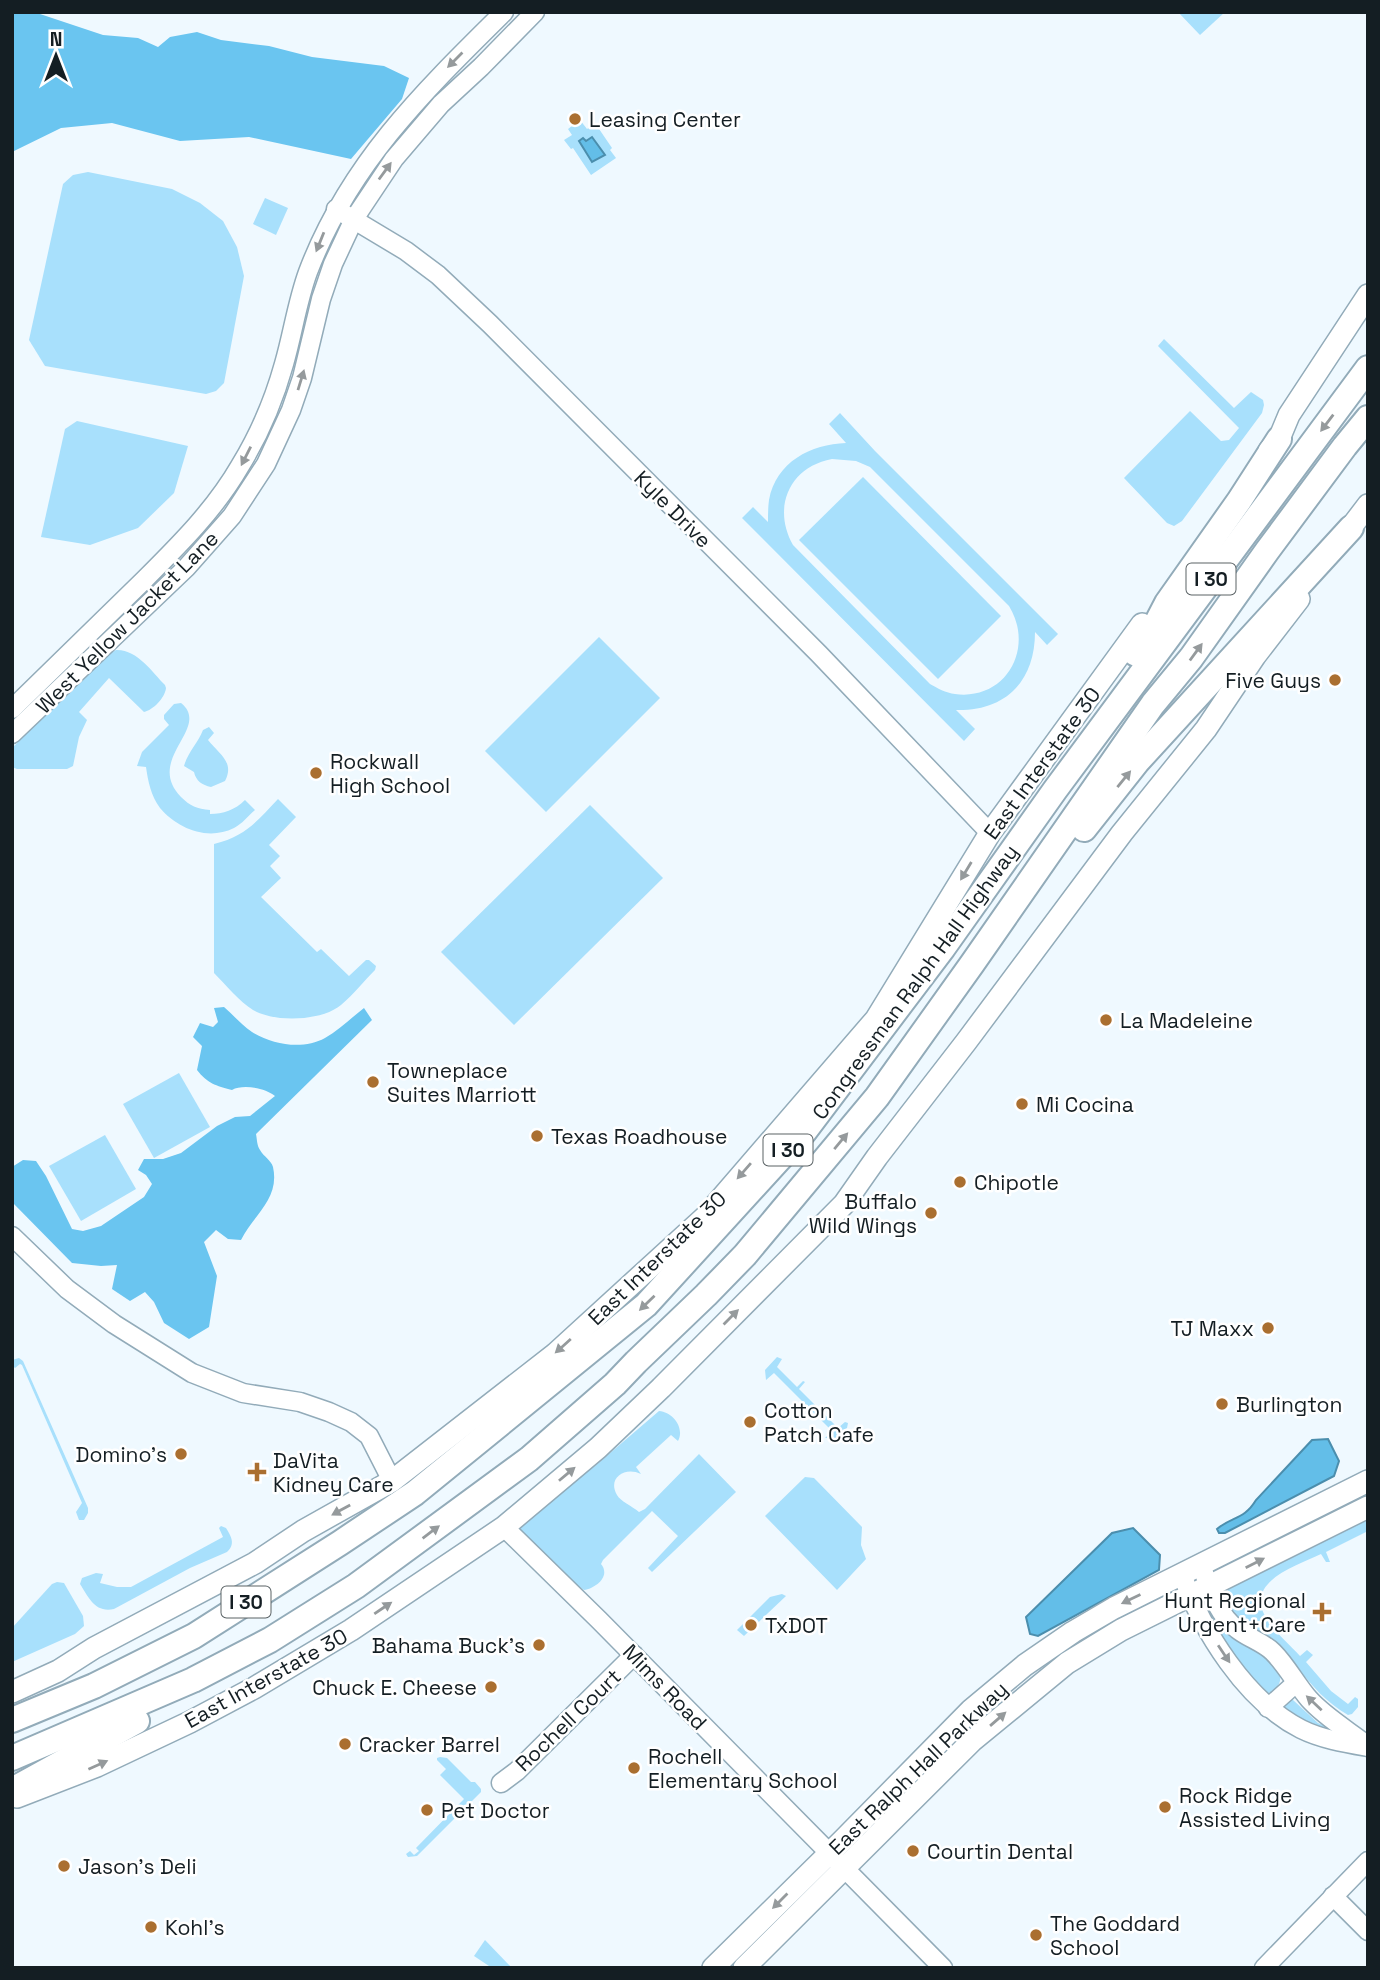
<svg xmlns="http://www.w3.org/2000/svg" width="1380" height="1980" viewBox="0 0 1380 1980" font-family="'Space Grotesk',sans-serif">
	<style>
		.green { fill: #a8e0fc; fill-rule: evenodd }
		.forest { fill: #6ac5f0 }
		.water { fill: #63bee8; stroke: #4b8ead; stroke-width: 2 }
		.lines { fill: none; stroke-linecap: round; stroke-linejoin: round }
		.minor-casing { stroke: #92abb9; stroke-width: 21 }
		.major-casing { stroke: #92abb9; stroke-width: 24 }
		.highway-casing { stroke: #92abb9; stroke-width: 28 }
		.minor { stroke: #fff; stroke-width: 18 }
		.major { stroke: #fff; stroke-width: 21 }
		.highway { stroke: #fff; stroke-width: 24 }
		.oneway { fill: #959a9c }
		.poi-dot { fill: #aa6f30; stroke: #fff; stroke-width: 2.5 }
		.labels { text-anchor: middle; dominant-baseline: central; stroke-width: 5; stroke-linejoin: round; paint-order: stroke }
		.shield { fill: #fff; stroke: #5a6265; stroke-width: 2 }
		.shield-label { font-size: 19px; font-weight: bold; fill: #141e23 }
		.poi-label { font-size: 21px; fill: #141e23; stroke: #fff; text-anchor: start }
		.street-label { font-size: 21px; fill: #141e23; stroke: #fff }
	</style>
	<rect width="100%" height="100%" fill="#eff9ff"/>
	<g class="green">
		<path d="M1178,12H1225L1200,35Z"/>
		<path d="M580,120L587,129L595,123L612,148L610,150L616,158L591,175L573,148L571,149L564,140L572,135L568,129Z"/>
		<path d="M88,172L172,189L200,203L223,221L237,247L244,276L224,383L216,391L206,394L45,366L29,340L63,184L73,175Z"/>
		<path d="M265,198L288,208L276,235L253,224Z"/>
		<path d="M1164,339L1234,408L1251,392L1263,400L1264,405L1262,413L1182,521L1174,526L1167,523L1124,478L1190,411L1221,441L1229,440L1239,428L1158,346Z"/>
		<path d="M840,413L875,451L1058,634L1047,645L1035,632C1035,681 1006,711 956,710L975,729L964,741L742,518L753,507L768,522C768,515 768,507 769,500C776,462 811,444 846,443L829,424ZM832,459L856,461L870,467L1009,606C1035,648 1006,701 955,694C946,693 937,688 930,684L793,545C772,508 789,467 832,459Z"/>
		<path d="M77,421L188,446L174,493L138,528L90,545L41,537L65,429Z"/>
		<path d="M863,477L1001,616L938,679L799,540Z"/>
		<path d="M599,637L660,698L546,812L485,751Z"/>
		<path d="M116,650C137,649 152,672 165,685L166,688C165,698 153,710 144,712L109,678L79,712L87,720L79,737L73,766L67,769H17L12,767V748L108,654Z"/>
		<path d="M181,703C212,728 144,759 181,797C190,806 197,809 210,810V814C223,814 235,810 245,800L255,810C248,816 242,824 234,828C208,841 178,829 160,808C151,796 148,781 146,767L137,766L142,752L169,725L164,719V715L174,704Z"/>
		<path d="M209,727L214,733L208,740C219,754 235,762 225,781L211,787C202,785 196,781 194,772L184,766C188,752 198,743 203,730Z"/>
		<path d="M278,799L296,817L269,845L280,856L270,866L281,878L261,897L317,952L321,949L349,976L366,960H369L376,966L375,970C364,981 354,994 341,1005C322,1021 275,1023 253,1010C240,1002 225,984 214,973V844C246,836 256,822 278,799Z"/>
		<path d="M590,805L663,878L514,1025L441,952Z"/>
		<path d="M179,1073L210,1127L154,1158L123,1104Z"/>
		<path d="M105,1135L136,1189L81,1221L49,1166Z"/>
		<path d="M777,1357L782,1359L777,1367L797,1387L803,1381L805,1382L799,1389L838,1428L845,1422L848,1423L847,1428L837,1438H825L832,1431L774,1373L766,1380L765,1370Z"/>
		<path d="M19,1358L23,1361L88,1508V1513L84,1520H79L76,1512L82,1503L22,1365L20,1364L15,1368L12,1365V1360Z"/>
		<path d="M659,1411C673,1412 685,1428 678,1441L671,1435L636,1467L641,1474C625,1466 607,1478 617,1495C620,1501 632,1506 639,1512L645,1509L699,1454L736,1492L652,1572L648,1568L678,1536L652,1511L603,1560L601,1564C611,1576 596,1588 584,1590L530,1554L520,1534L521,1525L538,1503L595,1466Z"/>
		<path d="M805,1477L814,1478L862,1527L861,1545L866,1559L837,1590L765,1516Z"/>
		<path d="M1368,1518V1531L1326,1552L1330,1562H1326L1321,1554C1299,1565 1247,1580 1264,1614C1271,1629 1288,1643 1300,1656L1307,1650L1313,1655L1306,1662L1331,1691L1348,1704L1355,1697L1358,1699V1707L1352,1714L1348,1715C1327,1703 1312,1686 1297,1667C1291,1659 1285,1648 1276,1642C1257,1629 1233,1621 1225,1596L1230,1586Z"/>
		<path d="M221,1526L226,1528C231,1536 236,1544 227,1552L190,1568L114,1609C95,1613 89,1598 80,1584L82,1578L96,1573L103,1574L100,1583L117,1587H131L223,1537L219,1528Z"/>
		<path d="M57,1582L64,1583L83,1616L84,1626L75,1634L12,1662V1628L52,1584Z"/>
		<path d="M782,1594L786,1596L744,1636L737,1630L770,1597Z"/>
		<path d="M1205,1600C1214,1609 1219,1622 1227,1632C1238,1645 1289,1662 1279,1684C1276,1690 1272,1692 1266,1694L1226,1651L1202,1601Z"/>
		<path d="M1289,1699L1293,1700L1318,1723L1336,1731L1337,1733C1322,1728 1289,1718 1282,1704Z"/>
		<path d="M440,1757L447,1758L471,1782H475L481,1789V1792L417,1856L408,1857L406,1854L410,1851L414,1855L419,1851L416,1848L464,1799L440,1775L446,1769L437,1760V1758Z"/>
		<path d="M485,1940L512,1968H492L474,1956Z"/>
	</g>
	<g class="forest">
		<path d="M12,12H34L103,35L138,38L158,47L170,37L197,32L221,40L269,46L312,57L384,66L409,78L402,99L351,159L249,137L180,141L112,123L61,128L12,152Z"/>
		<path d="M224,1007C233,1015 242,1025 252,1032C273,1045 303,1050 325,1038C339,1030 351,1018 364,1008L372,1020L256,1134C257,1139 257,1146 260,1150C264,1157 271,1160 273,1167C280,1199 254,1214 241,1240L228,1239L216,1230L204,1242L217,1276L209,1327L189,1339L164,1323L154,1302L145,1292L130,1301L112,1289L117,1265L101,1266L72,1263L12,1202V1167L23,1160L36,1161L46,1176L72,1229L83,1231L101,1226L144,1197L152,1184L146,1175L138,1170L144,1159H163L181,1153L217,1126L235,1117L250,1116L275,1096C265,1088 243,1084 232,1090C216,1086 207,1083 197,1070L202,1046L193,1037L200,1023L213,1027L218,1022L214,1008Z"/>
	</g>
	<g class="water">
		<path d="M592,137L605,155L592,162L579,141L583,138L586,141Z"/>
		<path d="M1328,1439L1339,1461L1334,1476L1225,1533H1219L1217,1529C1232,1516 1244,1520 1256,1500L1312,1440Z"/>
		<path d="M1133,1528L1160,1555L1159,1570L1038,1636L1030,1634L1026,1617L1112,1533Z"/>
	</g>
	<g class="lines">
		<defs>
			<g id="minor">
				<path d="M336,209L406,251L438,275L490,324L819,654L990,833"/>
				<path d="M12,709C55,667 98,625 141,583C177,547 214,511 240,466C259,435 274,400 284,364C293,333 297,302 308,272C349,164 423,92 504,12"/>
				<path d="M12,734L186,568L232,516L266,464L291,410L302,378L321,299L333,264L354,219L394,159L441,104L481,67L535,12"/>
				<path d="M12,1236L67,1289L114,1324L192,1373L243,1393L300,1402L329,1412L351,1422L369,1436L392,1481"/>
				<path d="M504,1527L599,1620L943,1968"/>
				<path d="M1201,1565C1210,1588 1216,1613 1237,1629C1248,1638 1263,1642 1273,1652C1287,1666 1296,1684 1309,1699C1325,1717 1349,1731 1368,1746"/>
				<path d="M1182,1574C1202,1631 1246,1701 1301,1729C1321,1739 1345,1743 1368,1747"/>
				<path d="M1268,1708L1296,1683"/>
				<path d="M501,1783L517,1771L634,1655"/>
				<path d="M1333,1896L1368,1931"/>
				<path d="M1264,1968L1368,1861"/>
			</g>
			<g id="major">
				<path d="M1269,451L1279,439L1289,415L1368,295"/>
				<path d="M1342,539L1368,505"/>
				<path d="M12,1692L58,1671L94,1648L255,1563L303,1531L392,1481L555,1354L705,1217L876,1019L990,833L1142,624"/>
				<path d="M17,1797L97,1766L190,1722L254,1688L351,1630L504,1527L598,1448L661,1388L844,1204L877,1157L966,1042L1122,833L1206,729L1255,656L1299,599"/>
				<path d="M713,1968L843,1840L971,1710L1025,1665L1073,1632L1114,1608L1368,1481"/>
				<path d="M744,1968L972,1741L1067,1663L1121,1630L1368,1507"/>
			</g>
			<g id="highway">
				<path d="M1136,654L1154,628L1167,603L1239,501L1279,439"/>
				<path d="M1084,829L1137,762L1351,528"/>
				<path d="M12,1720L94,1686L194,1636L340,1543L415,1493L646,1305L804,1132L943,948L1055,790L1368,368"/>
				<path d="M12,1758L193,1680L270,1640L356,1586L529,1459L615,1384L636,1362L706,1295L745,1255L877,1097L972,964L1153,704L1191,658L1267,551L1345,446L1368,418"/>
				<path d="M12,1790L137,1721"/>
			</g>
		</defs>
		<use href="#minor" class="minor-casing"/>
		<use href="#major" class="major-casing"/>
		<use href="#highway" class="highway-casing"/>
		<use href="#minor" class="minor"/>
		<use href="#major" class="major"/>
		<use href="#highway" class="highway"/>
	</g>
	<defs><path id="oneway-solid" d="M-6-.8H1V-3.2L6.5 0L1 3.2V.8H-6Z" transform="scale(1.75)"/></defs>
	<g class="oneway">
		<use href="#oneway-solid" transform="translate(455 60) rotate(135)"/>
		<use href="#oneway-solid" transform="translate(385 171) rotate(-54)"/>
		<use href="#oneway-solid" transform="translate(320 242) rotate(112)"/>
		<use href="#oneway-solid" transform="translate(301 380) rotate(-73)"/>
		<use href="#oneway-solid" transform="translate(1327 423) rotate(127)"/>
		<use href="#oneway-solid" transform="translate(246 456) rotate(117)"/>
		<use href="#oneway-solid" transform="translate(1196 652) rotate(-54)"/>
		<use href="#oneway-solid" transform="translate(1124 779) rotate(-51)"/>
		<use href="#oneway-solid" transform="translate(966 871) rotate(121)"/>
		<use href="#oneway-solid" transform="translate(841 1141) rotate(-50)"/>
		<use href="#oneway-solid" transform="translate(744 1171) rotate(131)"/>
		<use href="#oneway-solid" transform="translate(647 1303) rotate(136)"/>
		<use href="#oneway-solid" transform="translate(731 1317) rotate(-45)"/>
		<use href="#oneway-solid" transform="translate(563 1346) rotate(138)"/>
		<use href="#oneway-solid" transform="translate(567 1474) rotate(-40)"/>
		<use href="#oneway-solid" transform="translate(341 1510) rotate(151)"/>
		<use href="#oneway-solid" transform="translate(431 1532) rotate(-37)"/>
		<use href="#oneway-solid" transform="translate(1255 1563) rotate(-27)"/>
		<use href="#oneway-solid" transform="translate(1131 1599) rotate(154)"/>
		<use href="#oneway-solid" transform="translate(383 1608) rotate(-34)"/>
		<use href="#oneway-solid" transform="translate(1224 1654) rotate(56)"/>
		<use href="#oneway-solid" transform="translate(1314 1703) rotate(-137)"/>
		<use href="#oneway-solid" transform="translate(998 1719) rotate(-41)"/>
		<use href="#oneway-solid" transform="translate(98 1765) rotate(-24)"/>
		<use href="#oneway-solid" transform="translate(780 1901) rotate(135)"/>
	</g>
	<g class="poi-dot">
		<circle cx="575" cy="119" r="7"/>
		<circle cx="1335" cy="680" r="7"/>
		<circle cx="316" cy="773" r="7"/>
		<circle cx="1106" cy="1020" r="7"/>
		<circle cx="373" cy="1082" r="7"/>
		<circle cx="1022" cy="1104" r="7"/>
		<circle cx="537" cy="1136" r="7"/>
		<circle cx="960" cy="1182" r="7"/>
		<circle cx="931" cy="1213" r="7"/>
		<circle cx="1268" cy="1328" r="7"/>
		<circle cx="1222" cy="1404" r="7"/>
		<circle cx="750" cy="1422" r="7"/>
		<circle cx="181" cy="1454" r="7"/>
		<path d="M253.5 1461.5h7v7h7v7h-7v7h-7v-7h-7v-7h7z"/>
		<path d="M1318.5 1601.5h7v7h7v7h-7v7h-7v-7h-7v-7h7z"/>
		<circle cx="751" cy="1625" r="7"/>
		<circle cx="539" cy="1645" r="7"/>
		<circle cx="491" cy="1687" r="7"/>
		<circle cx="345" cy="1744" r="7"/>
		<circle cx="634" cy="1768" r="7"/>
		<circle cx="1165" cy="1807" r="7"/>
		<circle cx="427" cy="1810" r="7"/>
		<circle cx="913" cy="1851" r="7"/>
		<circle cx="64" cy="1866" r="7"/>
		<circle cx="151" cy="1927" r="7"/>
		<circle cx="1036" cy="1935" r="7"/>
	</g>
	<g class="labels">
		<g class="shield">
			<rect x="1186.5" y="563.5" width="49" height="31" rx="5"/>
			<rect x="763.5" y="1134.5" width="49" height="31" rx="5"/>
			<rect x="221.5" y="1586.5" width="49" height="31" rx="5"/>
		</g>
		<g class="shield-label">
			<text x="1211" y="579">I 30</text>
			<text x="788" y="1150">I 30</text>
			<text x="246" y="1602">I 30</text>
		</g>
		<g class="poi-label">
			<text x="589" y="119">Leasing Center</text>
			<text x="1321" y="680" text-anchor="end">Five Guys</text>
			<text x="330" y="761">Rockwall<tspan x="330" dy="24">High School</tspan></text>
			<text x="1120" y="1020">La Madeleine</text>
			<text x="387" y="1070">Towneplace<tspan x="387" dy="24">Suites Marriott</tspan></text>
			<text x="1036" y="1104">Mi Cocina</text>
			<text x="551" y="1136">Texas Roadhouse</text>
			<text x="974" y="1182">Chipotle</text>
			<text x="917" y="1201" text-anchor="end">Buffalo<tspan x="917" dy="24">Wild Wings</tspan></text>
			<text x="1254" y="1328" text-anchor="end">TJ Maxx</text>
			<text x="1236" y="1404">Burlington</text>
			<text x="764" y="1410">Cotton<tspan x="764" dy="24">Patch Cafe</tspan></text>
			<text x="167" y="1454" text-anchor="end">Domino's</text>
			<text x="273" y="1460">DaVita<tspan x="273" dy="24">Kidney Care</tspan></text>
			<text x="1306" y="1600" text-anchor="end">Hunt Regional<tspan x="1306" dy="24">Urgent+Care</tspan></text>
			<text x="765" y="1625">TxDOT</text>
			<text x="525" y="1645" text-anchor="end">Bahama Buck's</text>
			<text x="477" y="1687" text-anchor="end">Chuck E. Cheese</text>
			<text x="359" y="1744">Cracker Barrel</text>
			<text x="648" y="1756">Rochell<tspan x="648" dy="24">Elementary School</tspan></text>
			<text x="1179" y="1795">Rock Ridge<tspan x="1179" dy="24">Assisted Living</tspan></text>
			<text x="441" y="1810">Pet Doctor</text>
			<text x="927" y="1851">Courtin Dental</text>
			<text x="78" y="1866">Jason's Deli</text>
			<text x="1050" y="1923">The Goddard<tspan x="1050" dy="24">School</tspan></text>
			<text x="165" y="1927">Kohl's</text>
		</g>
		<g class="street-label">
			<text transform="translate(673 509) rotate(45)">Kyle Drive</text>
			<text transform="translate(127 622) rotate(-45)">West Yellow Jacket Lane</text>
			<text transform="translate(1042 763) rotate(-54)">East Interstate 30</text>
			<text transform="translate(915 982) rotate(-54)">Congressman Ralph Hall Highway</text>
			<text transform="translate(657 1258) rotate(-44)">East Interstate 30</text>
			<text transform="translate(266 1678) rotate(-29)">East Interstate 30</text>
			<text transform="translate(665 1687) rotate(46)">Mims Road</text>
			<text transform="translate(568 1720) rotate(-44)">Rochell Court</text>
			<text transform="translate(918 1768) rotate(-44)">East Ralph Hall Parkway</text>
		</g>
	</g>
	<rect width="1380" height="1980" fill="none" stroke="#141e23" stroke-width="28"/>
	<g transform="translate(56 56)" stroke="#ffffff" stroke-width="5" paint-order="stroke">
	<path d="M0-5L12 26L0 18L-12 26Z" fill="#141e23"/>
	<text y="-10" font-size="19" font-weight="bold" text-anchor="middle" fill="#141e23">N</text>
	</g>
</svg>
